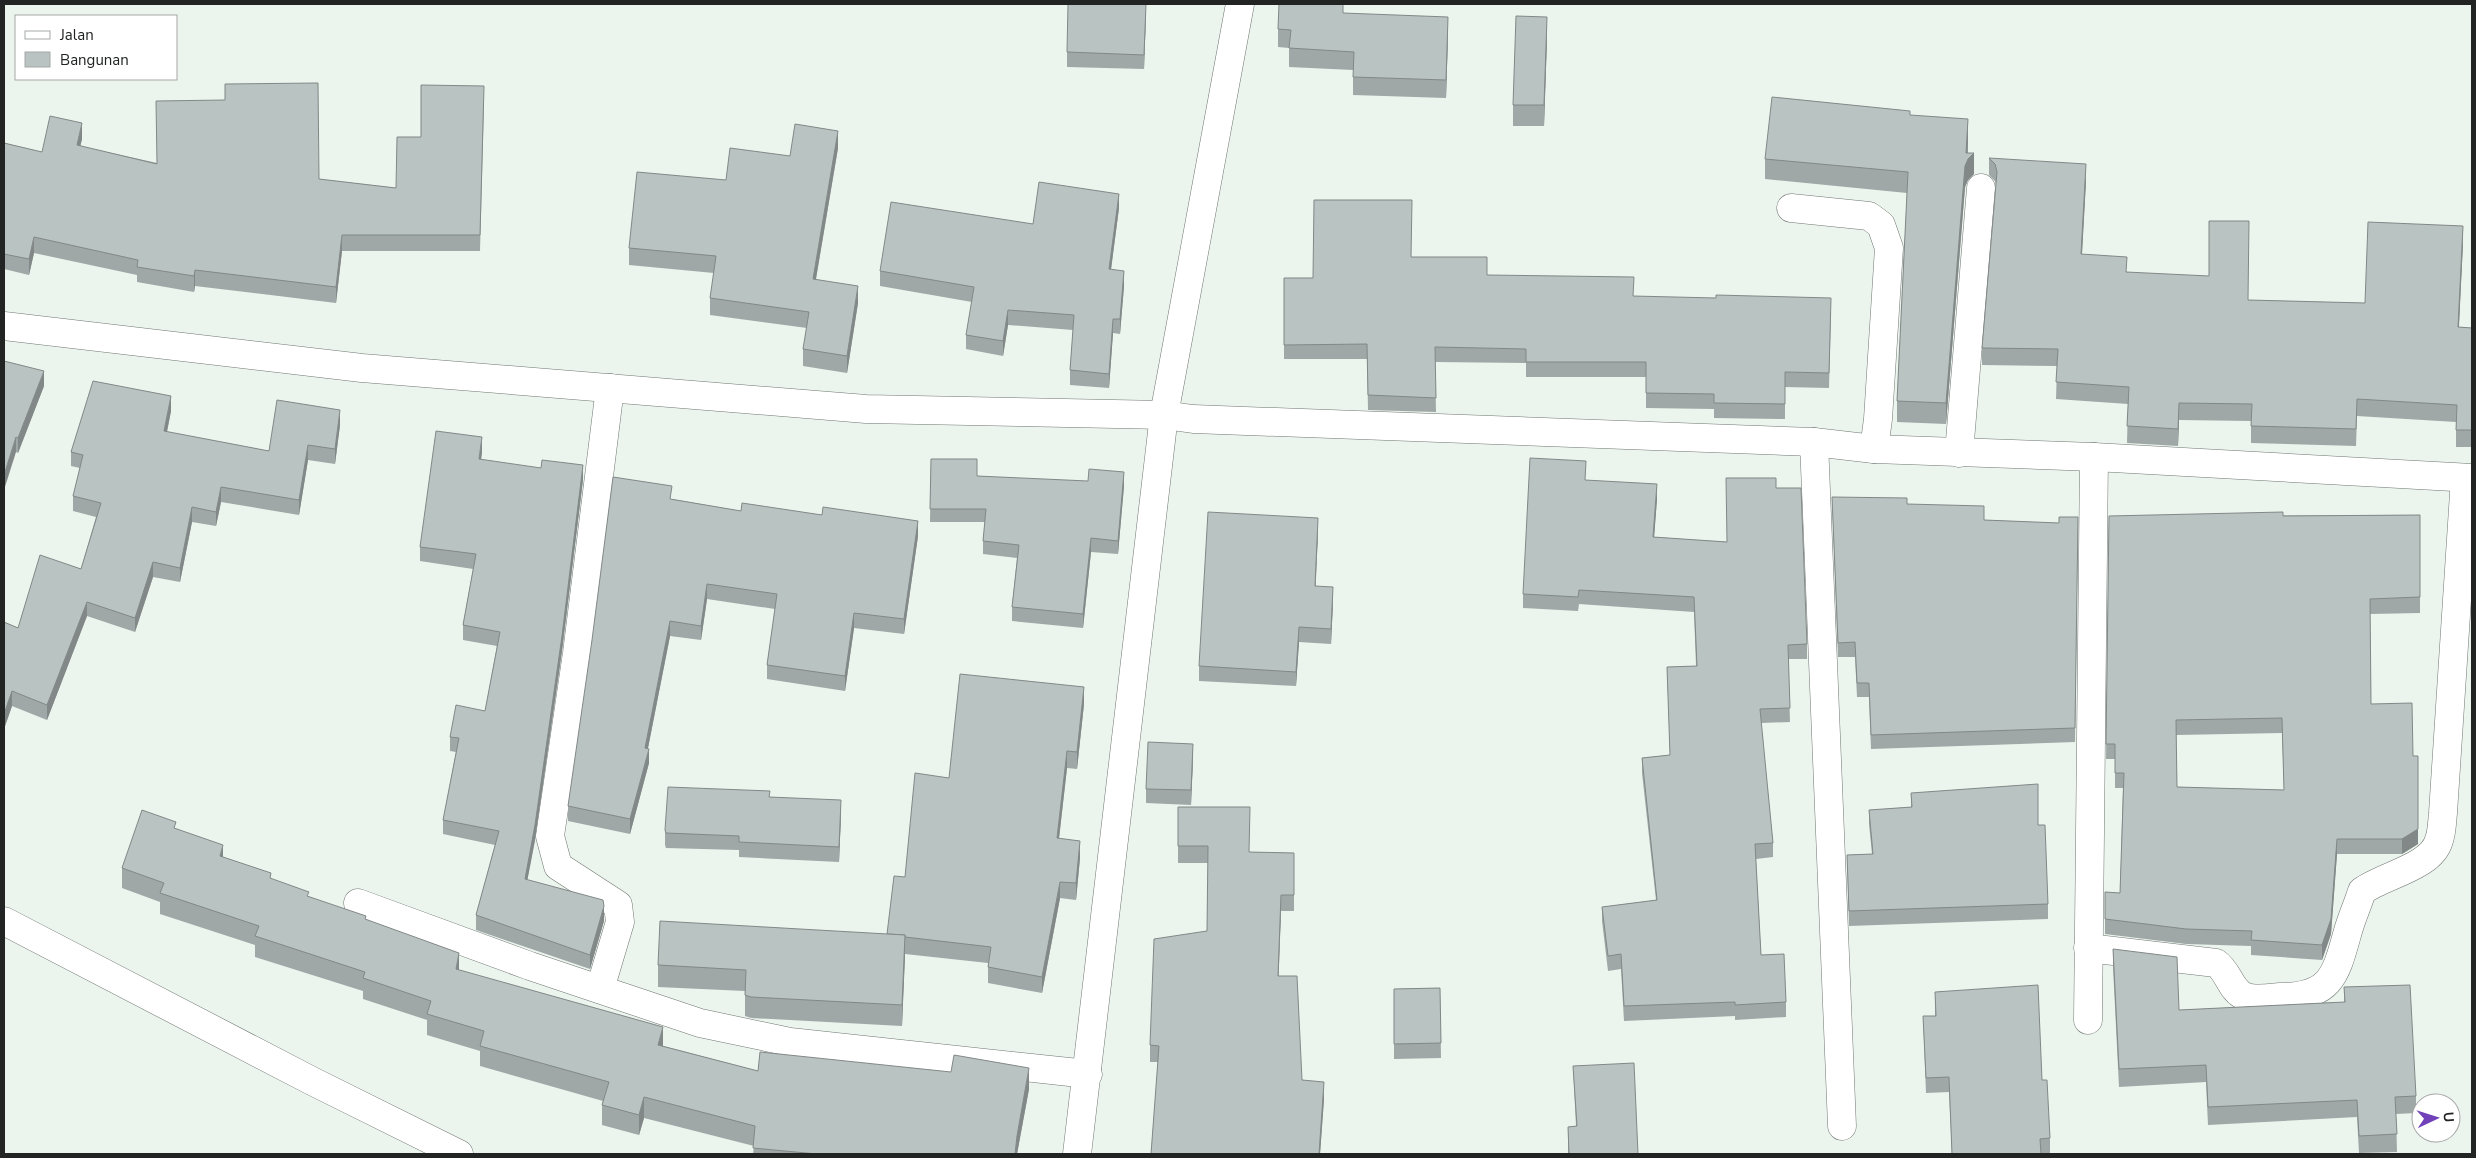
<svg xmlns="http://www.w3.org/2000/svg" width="2476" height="1158" viewBox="0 0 2476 1158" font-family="'Nunito Sans',sans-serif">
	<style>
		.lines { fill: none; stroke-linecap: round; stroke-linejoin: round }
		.minor-casing { stroke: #707772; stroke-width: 29 }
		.tertiary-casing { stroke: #707772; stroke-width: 29 }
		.secondary-casing { stroke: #707772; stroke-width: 29 }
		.minor { stroke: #fff; stroke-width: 28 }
		.tertiary { stroke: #fff; stroke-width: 28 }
		.secondary { stroke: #fff; stroke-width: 28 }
		.wall { fill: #9fa8a6; fill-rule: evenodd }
		.shaded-wall { fill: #828887 }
		.building { fill: #b9c3c1; stroke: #828887; fill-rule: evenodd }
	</style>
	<rect width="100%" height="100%" fill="#ecf4ee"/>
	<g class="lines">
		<defs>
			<g id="minor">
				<path d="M1791,208L1869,216L1881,225L1889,248L1878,419L1874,449"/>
				<path d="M1814,442L1842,1126"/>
				<path d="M1959,453L1981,188"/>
				<path d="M358,903L530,966L700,1023L790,1042L1088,1074"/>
				<path d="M4,921L312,1081L459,1154"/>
				<path d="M2088,948L2216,963C2228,971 2230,988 2242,995C2252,1001 2269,998 2280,997C2332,997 2336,974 2348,931C2352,917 2358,904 2362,891C2384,875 2432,867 2439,840C2442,832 2442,822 2443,813L2465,478"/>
				<path d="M600,989L620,922L618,905L558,866L550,836L577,653L610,388"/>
				<path d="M2088,1020L2094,457"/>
				<path d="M1077,1154L1164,415"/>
			</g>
			<path id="tertiary" d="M1164,415L1240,4"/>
			<path id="secondary" d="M4,326L362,368L866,409L1164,415L1193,419L1814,442L1874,449L2094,457L2472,478"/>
		</defs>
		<use href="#minor" class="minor-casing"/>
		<use href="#tertiary" class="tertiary-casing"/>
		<use href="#secondary" class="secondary-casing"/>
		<use href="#minor" class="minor"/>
		<use href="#tertiary" class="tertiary"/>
		<use href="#secondary" class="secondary"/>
	</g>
	<g class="wall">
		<path d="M1146,13L1144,69L1067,67V52Z"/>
		<path d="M1343,13L1448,35L1446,98L1353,95V70L1289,67V48L1278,47V29Z"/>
		<path d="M1547,39L1544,126H1513V105Z"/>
		<path d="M484,102L480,251H342L336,303L195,286L194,292L137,282V275L34,253L29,275L4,269V143L42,152L82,139L80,146L157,163L319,179L396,188L421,137Z"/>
		<path d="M1910,115L1968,140V153L1974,174L1968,180L1965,187L1946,424L1897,422V401L1907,193L1765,179V159Z"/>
		<path d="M838,148L816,279L858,303L847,373L803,366V349L807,328L710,315V298L714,273L629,265V248L726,180L790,156Z"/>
		<path d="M1989,158L2086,181L2082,254L2127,272L2248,300L2365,303L2463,243L2459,327L2472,328V447H2456V422L2357,416L2356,446L2251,443V421L2179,420L2178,446L2127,443L2128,404L2056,399L2057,366L1982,365V348L1996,184L1995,181L1989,175Z"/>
		<path d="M1119,208L1111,270L1124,286L1120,334L1113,333L1109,388L1070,385V370L1073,330L1008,325L1003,356L966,349V335L972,302L880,286V271L1033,224Z"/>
		<path d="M1412,257L1487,275L1634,296L1831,312L1829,388L1785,387V419L1714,418V409L1646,408V377H1526V363L1435,362L1436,412L1368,410L1367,359H1284V278H1313Z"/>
		<path d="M4,361L44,386L18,453L16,452Z"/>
		<path d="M171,411L167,432L269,451L340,425L335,464L308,460L299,515L221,502L216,526L192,522L180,582L153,577L135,632L87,616L47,720L12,706L4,729V622L18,628L81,569L96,517L73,511V496L80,468L71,466V452Z"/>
		<path d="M482,452L481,460L583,480L562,651L535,840L527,880L604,921L590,969L476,930V915L495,845L443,834V820L456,752L450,751V737L485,711L497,646L463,640V625L473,569L420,561V547Z"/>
		<path d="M931,459L977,476L1124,486L1118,554L1091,552L1083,628L1012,621V607L1017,558L983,554V541L985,522H930Z"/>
		<path d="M1585,480L1657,499L1654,537L1727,542L1776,488L1807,644V659H1788L1790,722L1761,723L1773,843V857L1756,859L1761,955L1786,1002V1017L1735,1020V1016L1624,1021L1621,969L1608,971L1602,921V907L1656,900L1642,773V758L1670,755L1667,667L1696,666L1694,612L1579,604L1578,611L1523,608V594Z"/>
		<path d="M1832,497L1907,504L1984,520L2059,523L2078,517L2075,742L1871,749L1869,697H1857L1855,657H1838Z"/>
		<path d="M672,499L741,511L918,536L904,634L854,628L845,691L767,679V665L775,609L707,599L701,640L670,636L648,748L649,763L630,834L568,821V806Z"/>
		<path d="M2420,515V613L2370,614L2371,704L2413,756H2418V844L2402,854H2337L2331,934L2322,960L2251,955V946L2186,944L2105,934V892L2120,893L2123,788H2115V759H2106L2109,516ZM2282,733L2284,790L2177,787L2176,735Z"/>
		<path d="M1318,533L1315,586L1333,602L1331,644L1299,642L1296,686L1199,681V666Z"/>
		<path d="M1084,704L1077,769L1067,768L1059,839L1080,858L1076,900L1060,898L1042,993L988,983V963L905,954L902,1026L751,1018L745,1016V991L658,987V965L887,934L905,877L949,778Z"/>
		<path d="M1193,759L1191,805L1146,803V789Z"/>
		<path d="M1911,793L2038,825L2048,904V919L1849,926L1847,855L1872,854L1869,824V810L1911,807Z"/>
		<path d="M770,797L841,815L839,862L739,857V850L666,848L665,845V830Z"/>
		<path d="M1178,807L1249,852L1294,853V911H1281L1278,976L1302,1080L1324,1099L1320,1154H1151L1158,1062H1150V1045L1207,931L1208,863H1178Z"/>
		<path d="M176,829L223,857L309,897L366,919L459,970L663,1046L758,1071L1029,1089L1017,1154H753L754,1146L644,1118L639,1135L602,1125V1105L603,1101L480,1066V1051L427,1035V1020L363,999V991L255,957V945L160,914V902L122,888V868Z"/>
		<path d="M2113,949L2179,1010L2344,1002V987L2416,1096V1113L2396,1114L2397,1152L2359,1153L2357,1117L2208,1125L2206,1082L2119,1087L2113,967Z"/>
		<path d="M1440,988L1441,1058L1394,1059V989Z"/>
		<path d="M1935,992L2042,1080L2050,1138V1153L2041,1154H1952L1949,1092L1926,1093L1923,1016H1935Z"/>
		<path d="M1573,1066L1638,1154H1568V1127L1576,1126Z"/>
	</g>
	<g class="shaded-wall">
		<path d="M1146,4V13L1144,69V55Z"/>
		<path d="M1448,17V35L1446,98V80Z"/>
		<path d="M1547,17V39L1544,126V105Z"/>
		<path d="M1968,119V140L1967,162L1968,159L1974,153V174L1968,180L1965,187L1946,424V403Z"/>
		<path d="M82,123V139L77,161V145Z"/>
		<path d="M838,131V148L813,296V279Z"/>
		<path d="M2086,164V181L2081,271V254Z"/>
		<path d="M1119,194V208L1109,284V269Z"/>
		<path d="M2463,226V243L2458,344V327Z"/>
		<path d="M342,235V251L336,303V287Z"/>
		<path d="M34,237V253L29,275V259Z"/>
		<path d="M195,270V286L194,292V276Z"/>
		<path d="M1124,271V286L1120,334V319Z"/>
		<path d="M858,286V303L847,373V356Z"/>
		<path d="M1008,310V325L1003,356V341Z"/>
		<path d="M1113,319V333L1109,388V374Z"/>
		<path d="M44,371V386L18,453V438Z"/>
		<path d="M171,396V411L164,446V431Z"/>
		<path d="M2179,403V420L2178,446V429Z"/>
		<path d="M340,410V425L335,464V449Z"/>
		<path d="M16,437V452L4,490V475Z"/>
		<path d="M482,437V452L479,474V459Z"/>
		<path d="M308,445V460L299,515V500Z"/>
		<path d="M583,465V480L562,651L535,840L525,893V879Z"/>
		<path d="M1124,472V486L1118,554V541Z"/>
		<path d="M1657,484V499L1653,552V537Z"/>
		<path d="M221,487V502L216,526V512Z"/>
		<path d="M192,507V522L180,582V568Z"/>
		<path d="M1318,518V533L1315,601V586Z"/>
		<path d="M918,521V536L904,634V619Z"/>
		<path d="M1091,538V552L1083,628V614Z"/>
		<path d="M153,562V577L135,632V618Z"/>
		<path d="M707,584V599L701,640V626Z"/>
		<path d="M1333,587V602L1331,644V629Z"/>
		<path d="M87,602V616L47,720V705Z"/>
		<path d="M854,613V628L845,691V676Z"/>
		<path d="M670,621V636L645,763V748Z"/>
		<path d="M1299,627V642L1296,686V672Z"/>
		<path d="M1084,687V704L1077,769V752Z"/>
		<path d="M12,691V706L4,729V714Z"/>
		<path d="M1193,744V759L1191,805V790Z"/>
		<path d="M649,749V763L630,834V819Z"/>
		<path d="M1067,751V768L1057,855V838Z"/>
		<path d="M841,800V815L839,862V847Z"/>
		<path d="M2418,829V844L2402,854V839Z"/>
		<path d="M2337,839V854L2331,934L2322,960V945Z"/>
		<path d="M1080,841V858L1076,900V883Z"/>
		<path d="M223,845V866L220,856Z"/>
		<path d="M1060,882V898L1042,993V977Z"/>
		<path d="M1281,895V911L1278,993V976Z"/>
		<path d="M604,906V921L590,969V955Z"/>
		<path d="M905,935V956L902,1026V1005Z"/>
		<path d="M459,953V973L456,969Z"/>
		<path d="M663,1027V1048L658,1045Z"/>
		<path d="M1029,1068V1089L1017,1154H1015L1017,1136Z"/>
		<path d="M1324,1082V1099L1320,1154H1319Z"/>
		<path d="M644,1097V1118L639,1135V1115Z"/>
	</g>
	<g class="building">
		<path d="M1068,4H1146L1144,55L1067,52Z"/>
		<path d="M1279,4H1343V13L1448,17L1446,80L1353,77L1354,52L1289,48L1291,30L1278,29Z"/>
		<path d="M1516,16L1547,17L1544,105H1513Z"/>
		<path d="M318,83L319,179L396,188L397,137H421V85L484,86L480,235H342L336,287L195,270L194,276L137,267L138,260L34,237L29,259L4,254V143L42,152L50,116L82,123L77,145L157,164L156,101L225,100V84Z"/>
		<path d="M1772,97L1910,111V115L1968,119L1966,153H1974L1968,159L1965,166L1946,403L1897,401L1908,172L1765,159Z"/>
		<path d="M795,124L838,131L813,279L858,286L847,356L803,349L809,312L710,298L716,256L629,248L637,172L726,180L730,148L790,156Z"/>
		<path d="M1989,158L2086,164L2081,254L2127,257L2126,272L2209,276V221H2249L2248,300L2365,303L2368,222L2463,226L2458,327L2472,328V430H2456L2457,405L2357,399L2356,429L2251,426L2252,404L2179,403L2178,429L2127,426L2129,387L2056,382L2058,349L1982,348L1997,172L1995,164Z"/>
		<path d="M1039,182L1119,194L1109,269L1124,271L1120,319H1113L1109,374L1070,370L1074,315L1008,310L1003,341L966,335L974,287L880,271L891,202L1033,224Z"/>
		<path d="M1314,200H1412L1411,257H1487V275L1634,277L1633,296L1716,298V295L1831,298L1829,373L1785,372V404L1714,403V394L1646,393V362H1526V349L1435,347L1436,398L1368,395L1367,344L1284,345V278H1313Z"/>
		<path d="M4,361L44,371L18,438L16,437L4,475Z"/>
		<path d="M93,381L171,396L164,431L269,451L277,400L340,410L335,449L308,445L299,500L221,487L216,512L192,507L180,568L153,562L135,618L87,602L47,705L12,691L4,714V622L18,628L40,555L81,569L101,503L73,496L83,455L71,452Z"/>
		<path d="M436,431L482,437L479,459L541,468L542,460L583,465L562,636L535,825L525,879L603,900L604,906L590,955L476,915L499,831L443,820L459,738L450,737L456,705L485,711L500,632L463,625L476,554L420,547Z"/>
		<path d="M1530,458L1586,461L1585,480L1657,484L1653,537L1727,542L1726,478H1776V488H1801L1807,644L1788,645L1790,708L1760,709L1773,843L1755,844L1761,955L1784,954L1786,1002L1735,1005V1002L1624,1006L1621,954L1608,956L1602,907L1657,900L1642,758L1670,755L1667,667L1697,666L1694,597L1579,590L1578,597L1523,594Z"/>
		<path d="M931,459H977V476L1088,481L1089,469L1124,472L1118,541L1091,538L1083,614L1012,607L1019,545L983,541L986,509H930Z"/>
		<path d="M613,477L672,486L670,499L741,511L742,503L822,515L823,507L918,521L904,619L854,613L845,676L767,665L777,594L707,584L701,626L670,621L645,748L649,749L630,819L568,806L592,640Z"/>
		<path d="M1832,497L1907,498V504L1984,506V520L2059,523V517H2078L2075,728L1871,735L1869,683H1857L1855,642L1838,643Z"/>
		<path d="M1208,512L1318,518L1315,586L1333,587L1331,629L1299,627L1296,672L1199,666Z"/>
		<path d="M2283,512V516L2420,515V597L2370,599L2371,704L2412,703L2413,756H2418V829L2402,839H2337L2331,919L2322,945L2251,940L2252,931L2186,929L2105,919V892L2120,893L2124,773H2115V744H2106L2109,516ZM2282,718L2284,790L2177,787L2176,720Z"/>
		<path d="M960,674L1084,687L1077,752L1067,751L1057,838L1080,841L1076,883L1060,882L1042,977L988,967L991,947L905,937V935L887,934L894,876L905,877L915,773L949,778Z"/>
		<path d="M1148,742L1193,744L1191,790L1146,789Z"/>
		<path d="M2038,784V825H2045L2048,904L1849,911L1847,855L1873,854L1869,810L1912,807L1911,793Z"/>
		<path d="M668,787L770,791L769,797L841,800L839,847L739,842V836L666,833L665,830Z"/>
		<path d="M1178,807H1250L1249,852L1294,853V895H1281L1278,976H1297L1302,1080L1324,1082L1319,1154H1151L1159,1046L1150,1045L1154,939L1207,931L1208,846H1178Z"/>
		<path d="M142,810L176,822L174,828L223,845L220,856L271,873L270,878L309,892L307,896L366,916L365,919L459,953L456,969L663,1027L658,1045L758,1071L760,1052L951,1072L954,1055L1029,1068L1017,1136L1015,1154H817L753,1148L755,1126L644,1097L639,1115L602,1105L609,1082L480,1046L484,1031L427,1014L431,1001L363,978L365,972L255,936L259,926L160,893L164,883L122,868Z"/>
		<path d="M660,921L905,935L902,1005L751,997L745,995L746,970L658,965Z"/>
		<path d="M2113,949L2177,957L2179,1010L2345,1002L2344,987L2410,985L2416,1096L2395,1097L2397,1134L2359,1136L2357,1100L2208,1107L2206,1065L2119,1069Z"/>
		<path d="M2038,985L2042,1080H2047L2050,1138L2040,1139L2041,1154H1952L1949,1077L1926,1078L1923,1016H1936L1935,992Z"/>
		<path d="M1440,988L1441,1043L1394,1044V989Z"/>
		<path d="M1634,1063L1638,1154H1569L1568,1127L1577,1126L1573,1066Z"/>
	</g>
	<rect width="2476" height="1158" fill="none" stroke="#212422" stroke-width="10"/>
	<rect x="15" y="15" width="162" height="65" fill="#ffffff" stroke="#a6a7a7"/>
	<rect x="25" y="31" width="25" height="8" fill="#ffffff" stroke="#a6a7a7"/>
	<text x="60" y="40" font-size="15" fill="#212422">Jalan</text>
	<rect x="25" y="52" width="25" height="15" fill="#b9c3c1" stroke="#a6a7a7"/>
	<text x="60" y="65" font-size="15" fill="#212422">Bangunan</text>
	<g transform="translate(2436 1118) rotate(86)"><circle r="24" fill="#ffffff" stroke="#a6a7a7"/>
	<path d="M0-4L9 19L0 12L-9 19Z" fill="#7141b9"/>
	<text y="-8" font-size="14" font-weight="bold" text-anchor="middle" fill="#212422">U</text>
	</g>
</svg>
